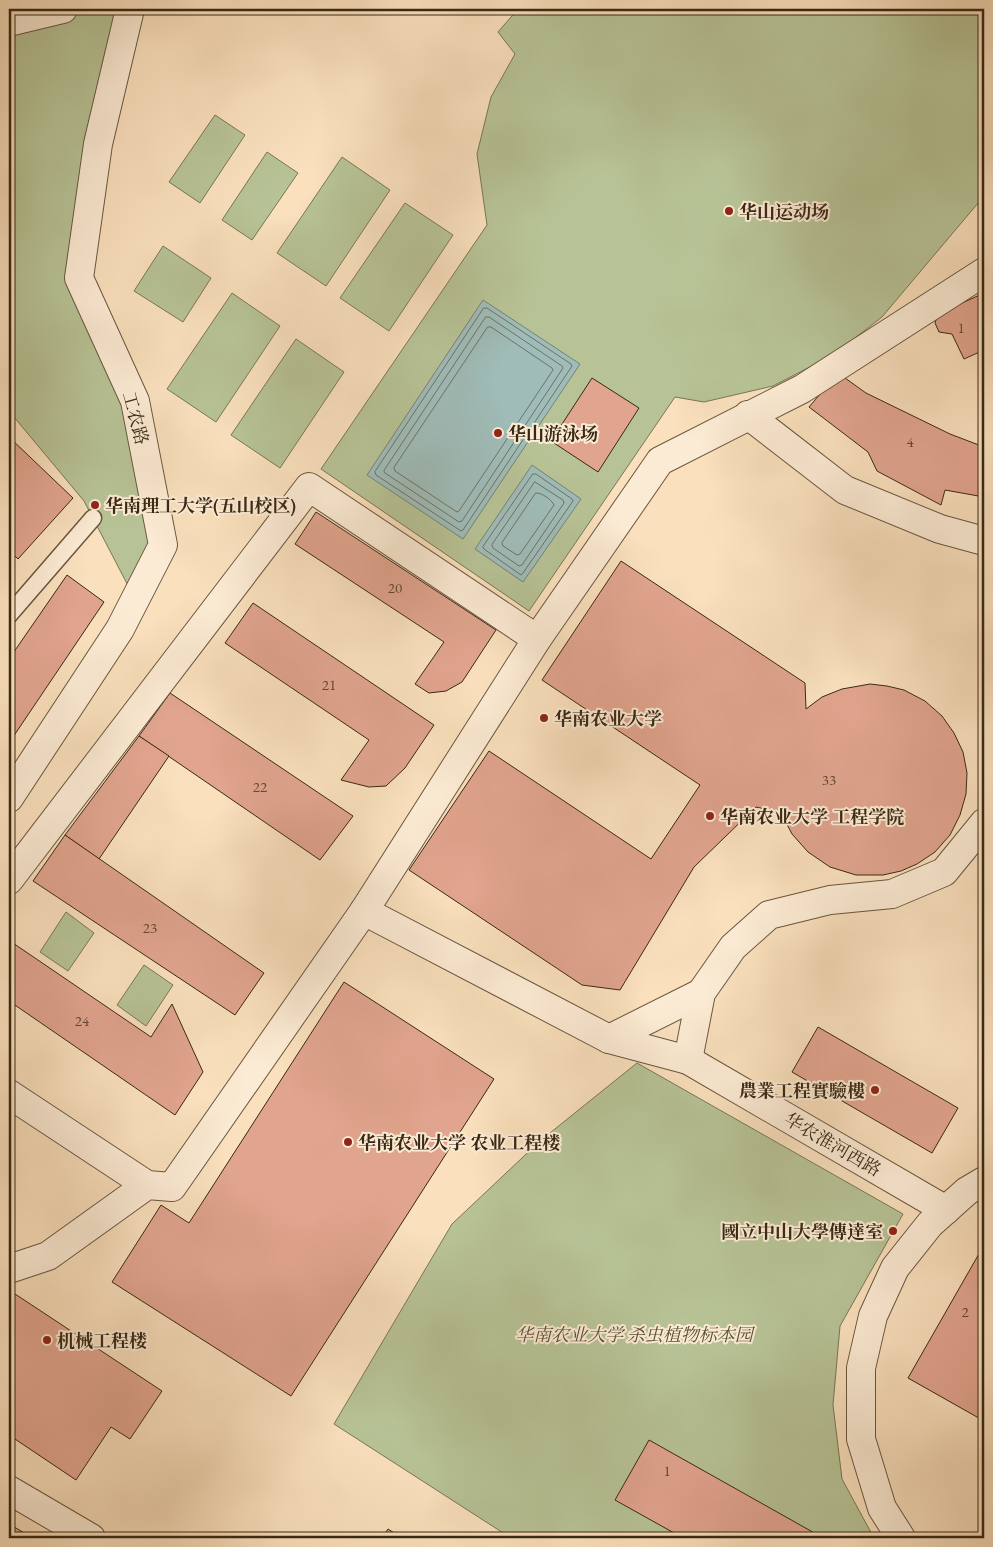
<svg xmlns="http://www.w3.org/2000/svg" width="993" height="1547" viewBox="0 0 993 1547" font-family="'EB Garamond','Noto Serif SC',serif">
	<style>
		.green { fill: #b7c396; stroke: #787656 }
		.water { fill: #9fbcb8; stroke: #768177 }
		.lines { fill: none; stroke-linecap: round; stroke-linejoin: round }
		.shore { stroke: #6c7266; stroke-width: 1 }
		.building { fill: #e1a48e; stroke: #392815 }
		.service-casing { stroke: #69563f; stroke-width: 19 }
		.minor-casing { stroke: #69563f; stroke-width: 30 }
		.service { stroke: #fcebd4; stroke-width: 16 }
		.minor { stroke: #fcebd4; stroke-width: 28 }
		.poi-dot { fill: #8f2418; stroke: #fcebd4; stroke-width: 2 }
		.labels { text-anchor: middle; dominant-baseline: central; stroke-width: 4; stroke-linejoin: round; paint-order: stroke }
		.number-label { font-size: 15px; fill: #634733 }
		.poi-label { font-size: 18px; font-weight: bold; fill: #392815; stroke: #fcebd4; text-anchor: start }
		.street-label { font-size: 18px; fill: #392815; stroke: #fcebd4 }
		.park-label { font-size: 18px; font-style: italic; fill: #584f35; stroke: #fcebd4 }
	</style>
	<rect width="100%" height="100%" fill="#fae0bd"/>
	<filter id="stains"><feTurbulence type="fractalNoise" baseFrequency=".004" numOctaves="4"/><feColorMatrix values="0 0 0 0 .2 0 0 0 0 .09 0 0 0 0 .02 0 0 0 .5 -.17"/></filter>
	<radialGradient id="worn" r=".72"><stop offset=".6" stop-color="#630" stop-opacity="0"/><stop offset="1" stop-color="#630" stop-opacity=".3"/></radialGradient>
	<g class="green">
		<path d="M63,9H131L79,278L135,401L163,545L135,599L84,501L9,411V22Z"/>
		<path d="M518,9H984V196L882,317L833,355L773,386L704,402L675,397L529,611L321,469L487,225L477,154L491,97L515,54L498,32Z"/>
		<path d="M215,115L245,135L200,203L169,182Z"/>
		<path d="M267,152L298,173L252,240L222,220Z"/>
		<path d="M342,157L390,190L326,286L277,253Z"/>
		<path d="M405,203L453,235L389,331L340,298Z"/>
		<path d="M163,246L211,278L183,322L134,291Z"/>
		<path d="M232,293L280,326L216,422L167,389Z"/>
		<path d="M296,339L344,372L280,468L231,435Z"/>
		<path d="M66,912L94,933L68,971L40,952Z"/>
		<path d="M144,965L173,985L146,1026L117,1005Z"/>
		<path d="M637,1063L903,1214L840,1326L833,1405L842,1479L874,1538H511L334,1424L452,1224L540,1141Z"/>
	</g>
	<g class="water">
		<path d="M483,300L580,364L463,539L367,475Z"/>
		<path d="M532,465L581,499L523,582L475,549Z"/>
	</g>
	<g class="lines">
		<g class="shore">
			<path d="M484,308H487L571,364L572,366L463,530L461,531L376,475L375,472Z"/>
			<path d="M486,317H489L562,366L563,368L462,521L459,522L385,473L384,471Z"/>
			<path d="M488,327H491L552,368L553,370L459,511L457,512L395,471L394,468Z"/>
			<path d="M533,474H536L572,499L573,501L523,573L521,575L484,549L483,547Z"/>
			<path d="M535,482L563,500L564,503L522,565L519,566L493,548L492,545Z"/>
			<path d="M536,493C541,492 552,500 554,505L520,554L517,555L503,546L502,543Z"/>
		</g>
	</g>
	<g class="building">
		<path d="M984,293V350L964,359L952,334L939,332L935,323L938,314Z"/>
		<path d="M838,373L866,393L950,434L984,447V497L945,490L941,505L877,471L868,452L809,407Z"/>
		<path d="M592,378L639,408L598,472L551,441Z"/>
		<path d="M9,437L73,498L18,559L9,550Z"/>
		<path d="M316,512L496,630L462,682L446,691L429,693L415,684L444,642L295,544Z"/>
		<path d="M621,561L805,683L806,709L822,697L842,689L870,684L887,686L904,690L925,701L942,716L954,733L963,752L967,773L966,794L960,815L950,835L935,852L917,864L901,871L883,875H856L830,867L808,852L792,834L781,813L756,807L694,867L620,990L582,985L409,870L489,751L651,859L700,785L542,680Z"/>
		<path d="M67,575L104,602L9,743V659Z"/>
		<path d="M253,603L434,725L405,768L386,786L369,787L341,780L369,740L225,643Z"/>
		<path d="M170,693L353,816L320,860L139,736Z"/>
		<path d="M139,736L169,756L99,859L65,835Z"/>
		<path d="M65,835L264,973L235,1015L33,881Z"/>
		<path d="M10,941L151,1037L172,1004L203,1072L175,1115L9,1001Z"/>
		<path d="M344,982L494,1079L291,1396L112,1282L161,1205L189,1223Z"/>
		<path d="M818,1027L958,1108L932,1153L792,1072Z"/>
		<path d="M984,1245V1421L908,1378Z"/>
		<path d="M9,1290L162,1391L130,1439L111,1427L76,1480L9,1435Z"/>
		<path d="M649,1440L818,1535L817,1538H683L615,1500Z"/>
		<path d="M9,1524L33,1538H9Z"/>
		<path d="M388,1529L402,1538H382Z"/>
	</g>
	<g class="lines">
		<defs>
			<path id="service" d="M9,615L93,518"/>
			<g id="minor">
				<path d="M9,22L63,9"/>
				<path d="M748,415L845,490L940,529L984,541"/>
				<path d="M9,798L120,629L163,545L135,401L79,278L98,144L130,9"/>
				<path d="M9,880L309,487L537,639"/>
				<path d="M364,911L609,1039L688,1060L946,1210"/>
				<path d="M609,1039L701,993"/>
				<path d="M688,1060L701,993L733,947L769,915L830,900L892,894L944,872L984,823"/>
				<path d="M9,1094L147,1185"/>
				<path d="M9,1269L48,1256L147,1185L172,1187L364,911L537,639L660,461L802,389L984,272"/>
				<path d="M9,1490L91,1538"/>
				<path d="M901,1538L882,1508L861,1439V1368L873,1316L895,1268L930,1224L967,1191L984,1181"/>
			</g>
		</defs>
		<use href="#service" class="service-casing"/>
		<use href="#minor" class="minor-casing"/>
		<use href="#service" class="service"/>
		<use href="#minor" class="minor"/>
	</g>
	<g class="poi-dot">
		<circle cx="729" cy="211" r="5"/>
		<circle cx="498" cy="433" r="5"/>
		<circle cx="95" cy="505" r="5"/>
		<circle cx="544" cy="718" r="5"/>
		<circle cx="710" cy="816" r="5"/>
		<circle cx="875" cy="1090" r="5"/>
		<circle cx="348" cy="1142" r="5"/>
		<circle cx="893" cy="1231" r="5"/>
		<circle cx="47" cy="1340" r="5"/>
	</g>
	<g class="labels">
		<g class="number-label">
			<text x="961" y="327">1</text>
			<text x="910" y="441">4</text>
			<text x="395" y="587">20</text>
			<text x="329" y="684">21</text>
			<text x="829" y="779">33</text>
			<text x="260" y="786">22</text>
			<text x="150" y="927">23</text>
			<text x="82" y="1020">24</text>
			<text x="965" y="1311">2</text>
			<text x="667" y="1470">1</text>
		</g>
		<g class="poi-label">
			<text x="739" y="211">华山运动场</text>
			<text x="508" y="433">华山游泳场</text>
			<text x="105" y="505">华南理工大学(五山校区)</text>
			<text x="554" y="718">华南农业大学</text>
			<text x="720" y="816">华南农业大学 工程学院</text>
			<text x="865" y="1090" text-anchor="end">農業工程實驗樓</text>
			<text x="358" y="1142">华南农业大学 农业工程楼</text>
			<text x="883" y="1231" text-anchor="end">國立中山大學傳達室</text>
			<text x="57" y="1340">机械工程楼</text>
		</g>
		<g class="street-label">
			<text transform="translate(136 418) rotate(75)">工农路</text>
			<text transform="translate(833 1144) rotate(30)">华农淮河西路</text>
		</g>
		<g class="park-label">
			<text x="634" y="1334">华南农业大学 杀虫植物标本园</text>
		</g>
	</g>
	<rect width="993" height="1547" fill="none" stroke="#fae0bd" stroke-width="30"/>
	<rect x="10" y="10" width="973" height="1527" fill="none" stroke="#392815" stroke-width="2.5"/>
	<rect x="15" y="15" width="963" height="1517" fill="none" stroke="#392815"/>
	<rect width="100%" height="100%" filter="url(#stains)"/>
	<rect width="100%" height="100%" fill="url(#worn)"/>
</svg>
